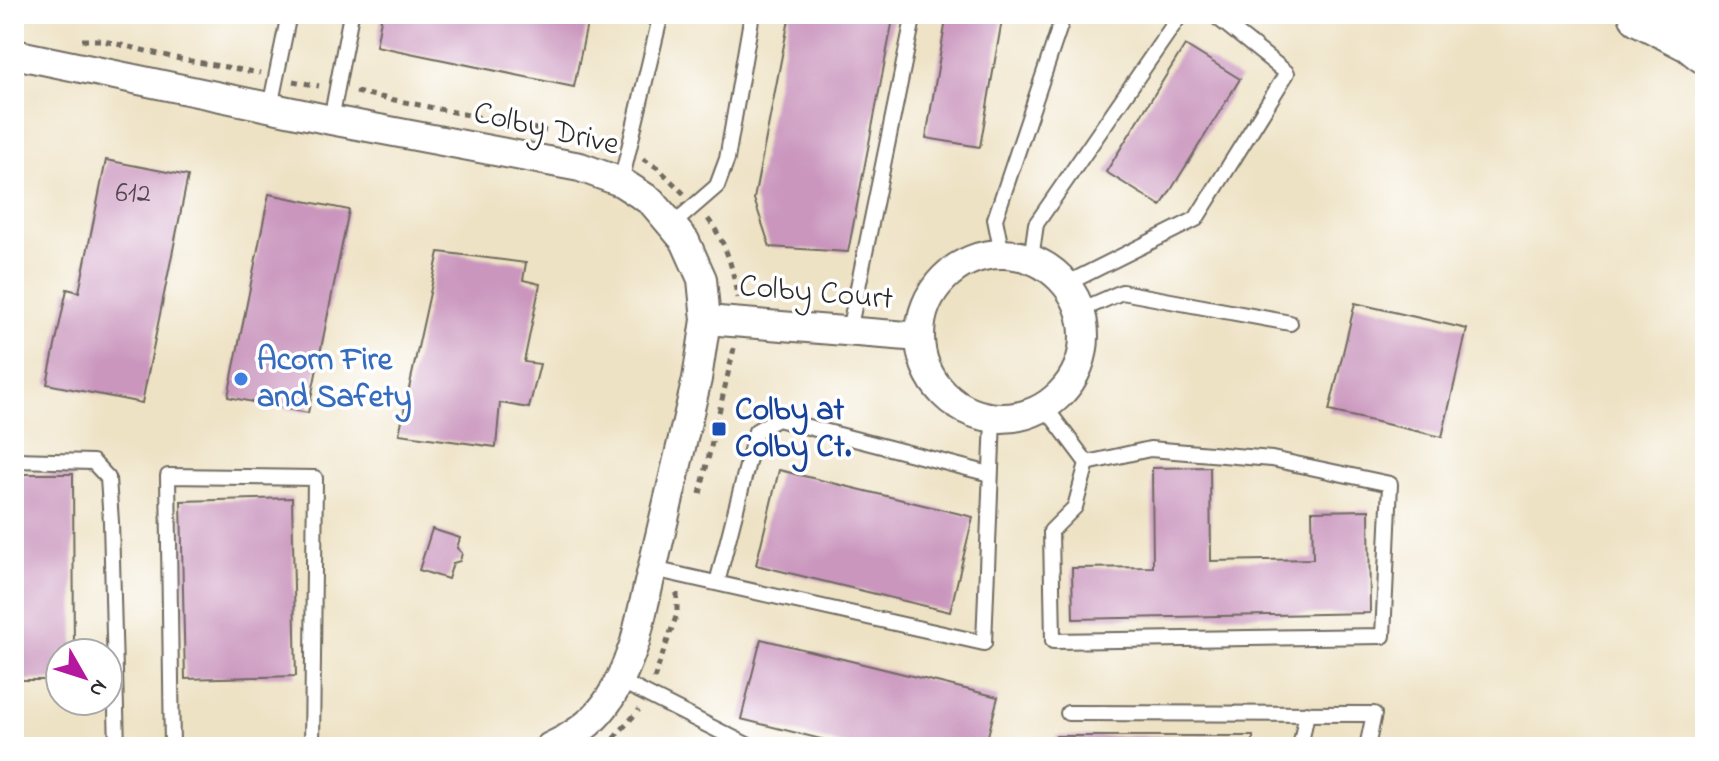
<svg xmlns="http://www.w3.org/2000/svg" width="1719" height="761" viewBox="0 0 1719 761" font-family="'Indie Flower',sans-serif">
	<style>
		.building { fill: #ca96be }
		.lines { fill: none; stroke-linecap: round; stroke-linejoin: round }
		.service-casing { stroke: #6f6b61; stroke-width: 18 }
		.minor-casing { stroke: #6f6b61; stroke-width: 32 }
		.motorway-casing { stroke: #6f6b61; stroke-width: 48 }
		.path { stroke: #6f6b61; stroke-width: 5; stroke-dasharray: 6 6; stroke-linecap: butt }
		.service { stroke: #fff; stroke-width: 14 }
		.minor { stroke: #fff; stroke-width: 28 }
		.motorway { stroke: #fff; stroke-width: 44 }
		.shop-dot { fill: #3f7fe0; stroke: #fff; stroke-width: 3 }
		.transit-dot { fill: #1a4fb4; stroke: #fff; stroke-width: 3 }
		.labels { text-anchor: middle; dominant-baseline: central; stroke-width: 7; stroke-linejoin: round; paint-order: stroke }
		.number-label { font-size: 28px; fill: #534650 }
		.street-label { font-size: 32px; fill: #2b2b2b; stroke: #fff }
		.shop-label { font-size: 32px; font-weight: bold; fill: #366cbe; stroke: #fff; text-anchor: start }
		.transit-label { font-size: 32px; font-weight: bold; fill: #164399; stroke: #fff; text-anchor: start }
	</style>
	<rect width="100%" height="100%" fill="#fff"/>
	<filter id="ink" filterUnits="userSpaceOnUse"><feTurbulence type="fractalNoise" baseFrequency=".0125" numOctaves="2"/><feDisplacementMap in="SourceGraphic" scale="16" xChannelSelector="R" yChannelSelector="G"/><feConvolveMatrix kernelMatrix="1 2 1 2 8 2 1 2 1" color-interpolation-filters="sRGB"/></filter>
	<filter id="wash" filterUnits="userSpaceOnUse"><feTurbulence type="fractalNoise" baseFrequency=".006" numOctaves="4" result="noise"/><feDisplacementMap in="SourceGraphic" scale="32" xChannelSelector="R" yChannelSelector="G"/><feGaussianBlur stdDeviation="1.8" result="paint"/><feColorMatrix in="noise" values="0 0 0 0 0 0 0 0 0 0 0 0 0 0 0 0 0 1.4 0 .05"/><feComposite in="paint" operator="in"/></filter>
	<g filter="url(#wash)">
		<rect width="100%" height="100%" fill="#eee2c4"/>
		<g id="blocks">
			<g class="building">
				<path d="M382,14H589L574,87L376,46Z"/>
				<path d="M790,14H894L848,252L770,247L754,199Z"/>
				<path d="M947,14H1003L980,147L926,138Z"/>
				<path d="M1185,45L1240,79L1161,206L1106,172Z"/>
				<path d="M106,160L188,176L142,403L47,384L67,289L79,292Z"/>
				<path d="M269,194L349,210L308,413L228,397Z"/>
				<path d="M439,252L526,263L523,280L540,284L524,362L540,364L529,408L500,403L496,447L399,434Z"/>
				<path d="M1355,303L1467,329L1442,437L1329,411Z"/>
				<path d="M1210,467L1211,561L1313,559L1312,511L1369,510L1370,613L1073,619L1072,568L1153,567L1152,468Z"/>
				<path d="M779,470L973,517L950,612L756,565Z"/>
				<path d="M14,474H73L74,653H60V680H14Z"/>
				<path d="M292,498L296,676L185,679L181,501Z"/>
				<path d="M432,529L460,538L457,548L462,553L460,561L453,563L448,579L419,570Z"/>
				<path d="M761,639L998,697L985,747H853L741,719Z"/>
				<rect x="1056" y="736" width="197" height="11"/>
			</g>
		</g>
	</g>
	<g filter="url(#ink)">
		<use href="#blocks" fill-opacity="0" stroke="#6f6b61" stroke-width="2"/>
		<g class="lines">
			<defs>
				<g id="service">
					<path d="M270,107L289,14"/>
					<path d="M331,120L351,14"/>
					<path d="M621,182L661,14"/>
					<path d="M672,225L717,186L727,159L752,14"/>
					<path d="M1002,254L995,219L1064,14"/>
					<path d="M1031,259L1036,224L1181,14"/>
					<path d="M1066,284L1196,219L1287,73L1213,14"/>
					<path d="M1081,310L1122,292L1290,323"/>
					<path d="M849,331L914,14"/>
					<path d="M1045,407L1087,463L1150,449L1272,459L1390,484L1383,636L1053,641L1051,531L1075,507L1087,463"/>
					<path d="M14,460L93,462L108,478L111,522L117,747"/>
					<path d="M653,569L984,643L993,419"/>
					<path d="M717,583L756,431L777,419L990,474"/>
					<path d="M622,682L751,747"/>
					<path d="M1068,713L1374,714L1367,747"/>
					<path d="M172,747L168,476L315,478L312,747"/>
					<path d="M1300,747L1307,713"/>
				</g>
				<g id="minor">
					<path d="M14,54L331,120L580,167L621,182L652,202L685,241L702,279L706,320L697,379L635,642C617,694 601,724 550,747"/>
					<circle cx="1002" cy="336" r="82"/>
					<path d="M706,320L920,337"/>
				</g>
				<path id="motorway" d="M1641,14L1691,40L1705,51"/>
			</defs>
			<use href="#service" class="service-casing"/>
			<use href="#minor" class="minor-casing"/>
			<use href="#motorway" class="motorway-casing"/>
			<g class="path">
				<path d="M82,40H100L180,59L260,73"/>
				<path d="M293,81L319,86"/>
				<path d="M356,92L546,131"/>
				<path d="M587,139L612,146"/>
				<path d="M643,159L658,168L684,194"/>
				<path d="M708,219C726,242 734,270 737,298"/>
				<path d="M700,494L734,348"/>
				<path d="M654,679L677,614V593"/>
				<path d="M606,747L639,710"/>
			</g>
			<use href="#service" class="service"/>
			<use href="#minor" class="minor"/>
			<use href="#motorway" class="motorway"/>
		</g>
	</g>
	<circle class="shop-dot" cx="241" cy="379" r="8"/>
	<rect class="transit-dot" x="711" y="421" width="16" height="16" rx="4"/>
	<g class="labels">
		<g class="number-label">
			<text x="133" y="194">612</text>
		</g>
		<g class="street-label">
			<text transform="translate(546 130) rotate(13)">Colby Drive</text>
			<text transform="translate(816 294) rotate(5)">Colby Court</text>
		</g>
		<g class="shop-label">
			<text x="257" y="361">Acorn Fire<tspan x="257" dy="37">and Safety</tspan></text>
		</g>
		<g class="transit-label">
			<text x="735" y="411">Colby at<tspan x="735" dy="37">Colby Ct.</tspan></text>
		</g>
	</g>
	<rect width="1719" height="761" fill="none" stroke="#fff" stroke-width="48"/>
	<g transform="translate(84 677) rotate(129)"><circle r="38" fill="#ffffff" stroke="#aaaaaa" stroke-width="2"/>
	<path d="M0-6L14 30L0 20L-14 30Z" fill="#b5179e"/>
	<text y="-12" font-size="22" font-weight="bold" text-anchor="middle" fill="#2b2b2b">N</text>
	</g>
</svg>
